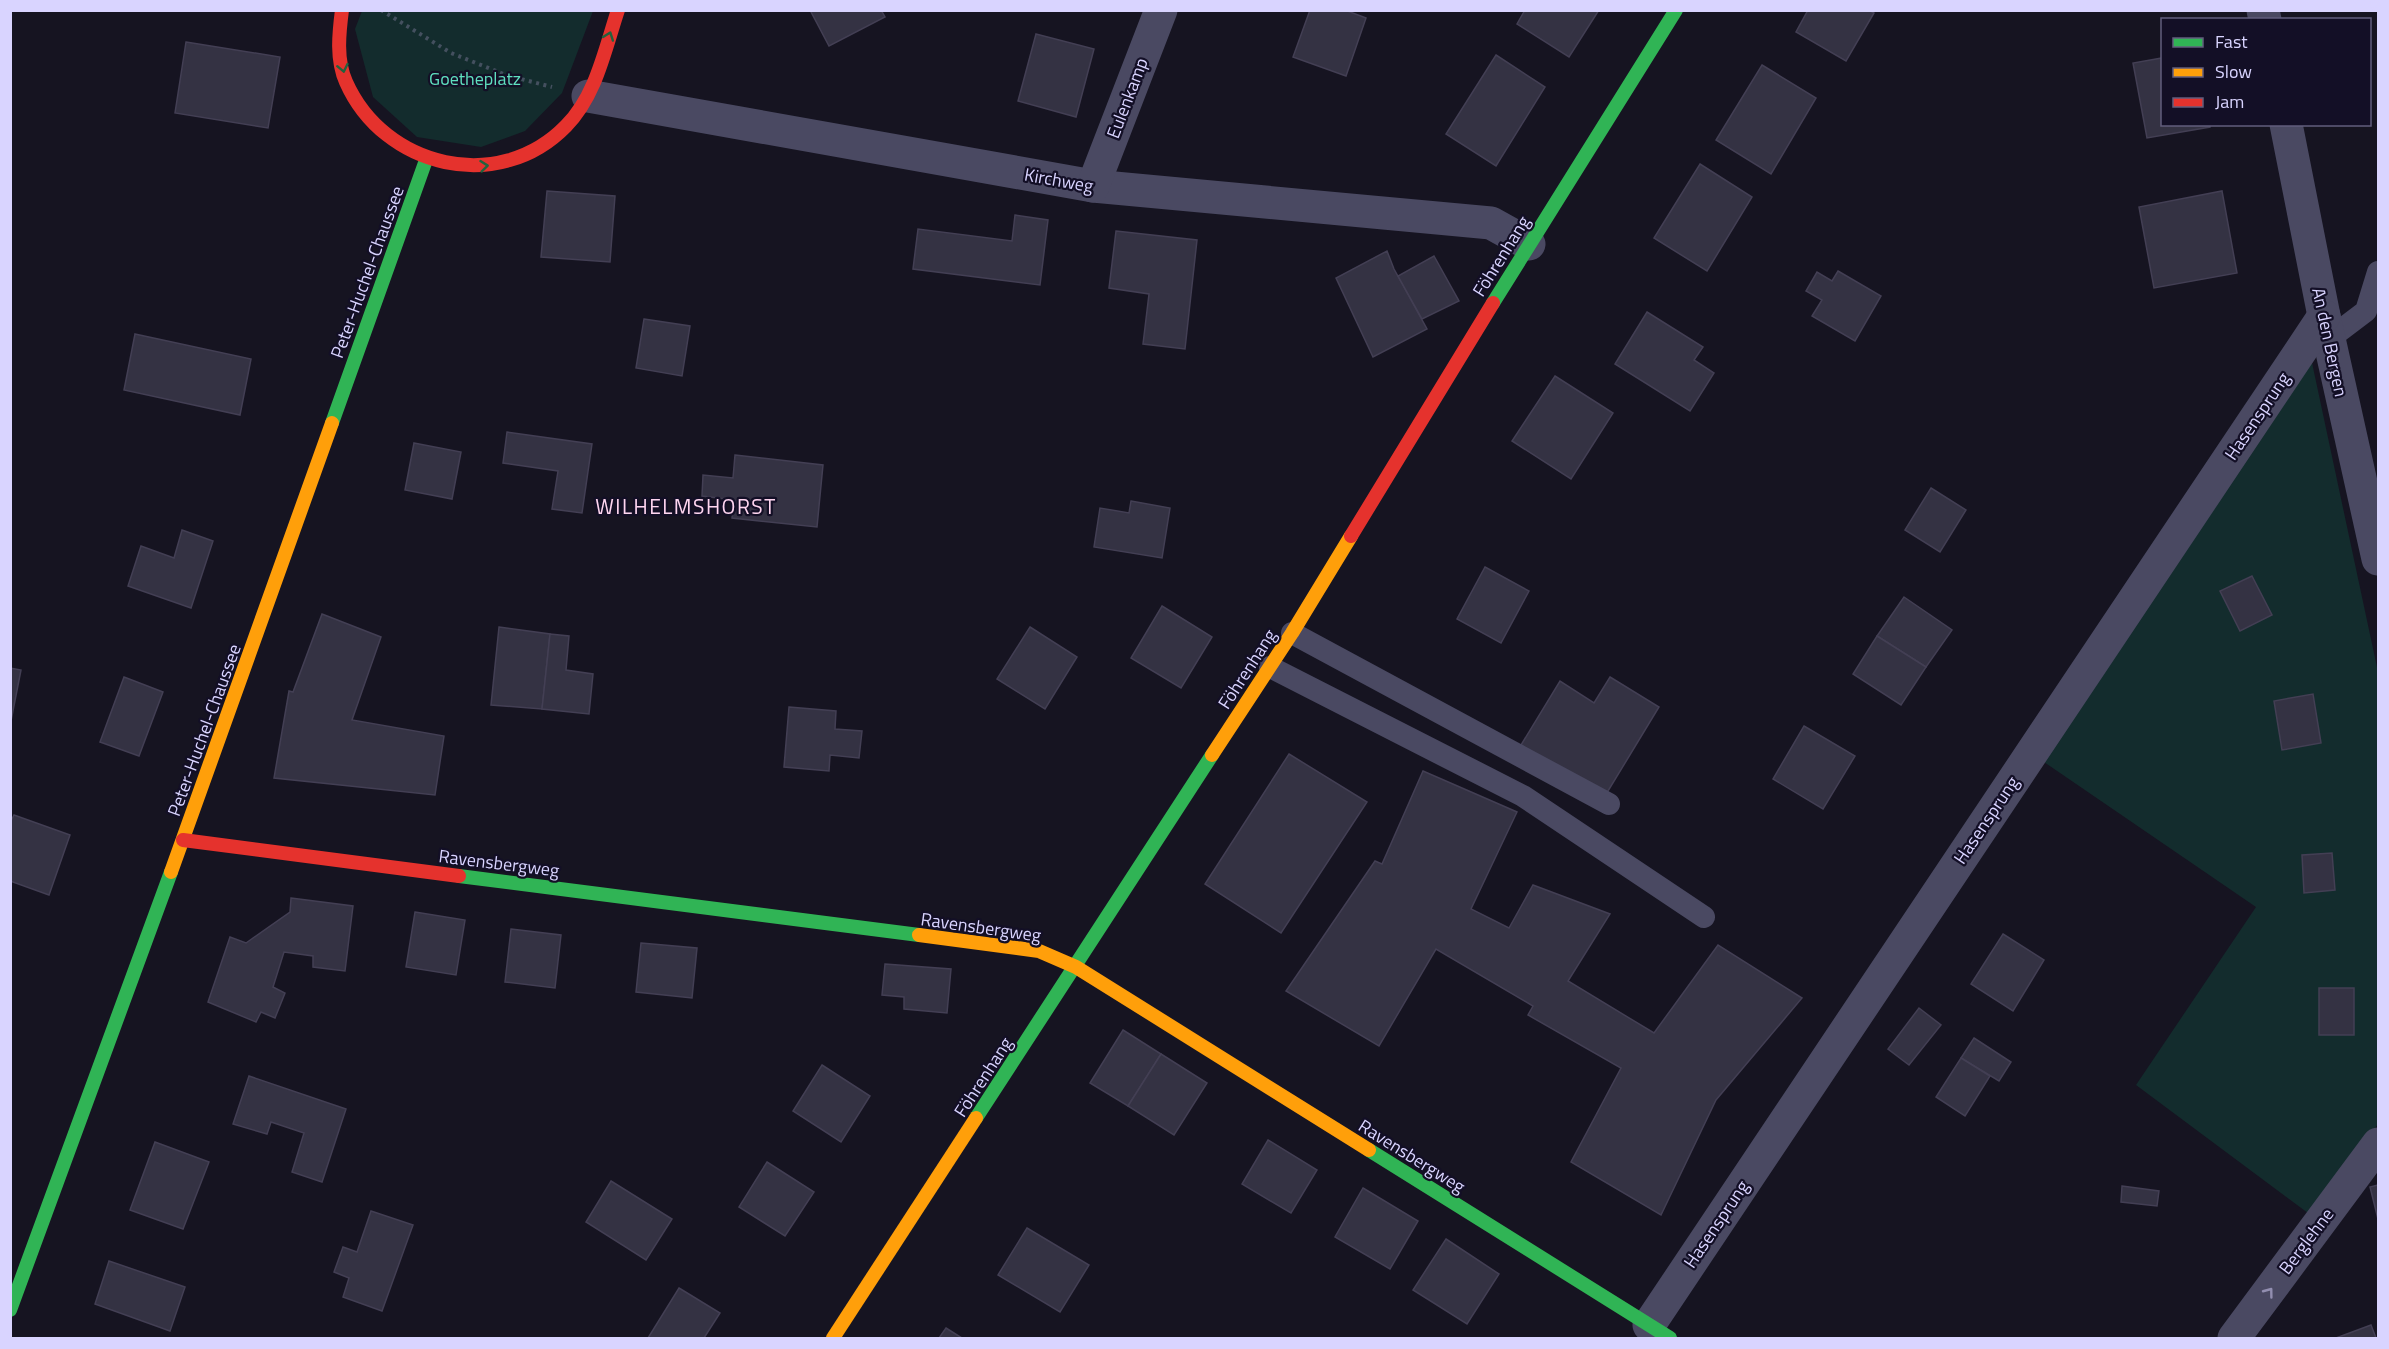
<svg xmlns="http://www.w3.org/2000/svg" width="2389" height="1349" viewBox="0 0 2389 1349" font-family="'Titillium Web',sans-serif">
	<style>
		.green { fill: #132c2d }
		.building { fill: #343243; stroke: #433f54; stroke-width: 1.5 }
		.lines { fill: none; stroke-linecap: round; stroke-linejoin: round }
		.path { stroke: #44505f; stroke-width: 4; stroke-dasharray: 3 4.5; stroke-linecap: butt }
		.lane { stroke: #4a4962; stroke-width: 22 }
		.street { stroke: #4a4962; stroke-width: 33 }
		.fast { stroke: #30b455; stroke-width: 14 }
		.slow { stroke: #ff9f0a; stroke-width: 14 }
		.jam { stroke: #e5322d; stroke-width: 14 }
		.oneway { stroke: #22623e }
		.oneway2 { stroke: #928eb0 }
		.labels { text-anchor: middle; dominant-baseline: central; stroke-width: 4.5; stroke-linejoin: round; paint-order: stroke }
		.park-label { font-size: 18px; fill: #5fe0c0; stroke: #130f26 }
		.street-label { font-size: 18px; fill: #d9d4ff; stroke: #130f26 }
		.quarter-label { font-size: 21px; letter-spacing: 1.5px; fill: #ffd6f0; stroke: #130f26 }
	</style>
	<rect width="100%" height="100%" fill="#161421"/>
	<g class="green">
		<path d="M362,11H593L562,93L525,131L481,147L417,137L373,97L355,29Z"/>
		<path d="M2311,358L2378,672V1124L2312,1216L2136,1085L2256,907L2044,762Z"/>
	</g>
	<g class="building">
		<path d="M810,10H881L885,17L829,46Z"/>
		<path d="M1310,10H1345L1366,18L1346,76L1293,57Z"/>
		<path d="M1525,10H1599L1569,57L1517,24Z"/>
		<path d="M1808,10H1869L1874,13L1846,61L1796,32Z"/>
		<path d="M1036,34L1094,49L1076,117L1018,101Z"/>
		<path d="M186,42L280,57L268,128L175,113Z"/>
		<path d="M1496,55L1545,87L1496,166L1446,134Z"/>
		<path d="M2162,58V124H2210V127L2147,138L2133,63Z"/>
		<path d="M1762,65L1816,98L1771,174L1716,140Z"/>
		<path d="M1700,164L1752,197L1707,271L1654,238Z"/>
		<path d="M547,191L615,196L610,262L541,257Z"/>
		<path d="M2222,191L2237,273L2154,288L2139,207Z"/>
		<path d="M1015,215L1048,220L1040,285L913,269L918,229L1012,241Z"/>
		<path d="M1116,231L1197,240L1185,349L1143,344L1149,294L1109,288Z"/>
		<path d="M1387,251L1394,269L1427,329L1373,357L1336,278Z"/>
		<path d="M1434,256L1459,301L1422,319L1398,276Z"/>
		<path d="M1838,271L1881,296L1855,341L1812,316L1822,300L1806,291L1817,272L1832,281Z"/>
		<path d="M1647,312L1703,347L1694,360L1714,373L1690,411L1615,364Z"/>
		<path d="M644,319L690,326L682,376L636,368Z"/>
		<path d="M135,334L251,359L240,415L124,390Z"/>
		<path d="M1555,376L1613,413L1571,479L1512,441Z"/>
		<path d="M507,432L592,444L582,513L552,509L558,471L503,463Z"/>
		<path d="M414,443L461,452L452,499L405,490Z"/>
		<path d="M735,455L823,465L817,527L732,518L734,500L702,496L703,475L733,478Z"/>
		<path d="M1931,488L1966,510L1940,552L1905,530Z"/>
		<path d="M1131,501L1170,508L1162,558L1094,547L1100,508L1129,513Z"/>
		<path d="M182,530L213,541L191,608L128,586L141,546L174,558Z"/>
		<path d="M1485,567L1529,591L1501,643L1457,619Z"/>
		<path d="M2252,576L2272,615L2240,631L2220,591Z"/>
		<path d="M1904,597L1952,630L1926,667L1877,636Z"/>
		<path d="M1162,606L1212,637L1181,688L1131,658Z"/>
		<path d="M322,614L381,637L352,720L444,736L435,795L274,778L289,691L293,692Z"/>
		<path d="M499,627L550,634L542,709L491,705Z"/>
		<path d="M1030,627L1077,657L1045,709L997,679Z"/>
		<path d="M550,634L569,636L566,670L593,674L589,714L542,709Z"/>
		<path d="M1877,636L1926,667L1901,705L1853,674Z"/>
		<path d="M10,668L21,670L10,726Z"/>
		<path d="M124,677L163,692L139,756L100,742Z"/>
		<path d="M1610,677L1659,707L1605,796L1521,745L1560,681L1594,703Z"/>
		<path d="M2313,694L2321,743L2282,750L2274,701Z"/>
		<path d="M789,707L836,711L835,729L862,731L859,758L830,755L829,771L784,767Z"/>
		<path d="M1804,726L1855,756L1823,809L1773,779Z"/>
		<path d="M1289,754L1367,802L1281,933L1205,884Z"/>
		<path d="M1423,771L1517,812L1471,909L1509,928L1533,885L1610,914L1568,981L1654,1033L1718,945L1802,998L1716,1100L1661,1215L1571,1162L1621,1068L1528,1015L1533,1006L1436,949L1379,1046L1286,991L1375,861L1382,864Z"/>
		<path d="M14,815L70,835L49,895L10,881V823Z"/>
		<path d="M2332,853L2335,890L2304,893L2302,855Z"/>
		<path d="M291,898L353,906L345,971L313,967V956L284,952L273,987L285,993L275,1018L261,1012L256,1022L208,1002L230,937L246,943L290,912Z"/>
		<path d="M415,912L465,920L456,975L406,967Z"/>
		<path d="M511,929L561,935L555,988L505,982Z"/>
		<path d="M2003,934L2044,960L2013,1011L1971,984Z"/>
		<path d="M641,943L697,948L692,998L636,992Z"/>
		<path d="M885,964L951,969L947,1013L904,1009V997L882,995Z"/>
		<rect x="2319" y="988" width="35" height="47"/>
		<path d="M1919,1008L1941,1025L1909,1065L1888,1049Z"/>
		<path d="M1123,1030L1161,1054L1128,1106L1090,1083Z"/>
		<path d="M1974,1038L2011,1062L1999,1081L1961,1058Z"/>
		<path d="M1161,1054L1207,1083L1174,1135L1128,1106Z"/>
		<path d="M1961,1058L1990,1076L1965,1116L1936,1097Z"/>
		<path d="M822,1065L870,1096L841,1142L793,1111Z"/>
		<path d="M249,1076L346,1109L322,1182L292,1172L304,1133L271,1122L267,1134L233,1124Z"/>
		<path d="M1268,1140L1317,1170L1291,1213L1242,1184Z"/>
		<path d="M155,1142L209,1162L183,1229L130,1210Z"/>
		<path d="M767,1162L814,1192L785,1236L739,1207Z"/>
		<path d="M611,1181L672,1219L646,1260L586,1222Z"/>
		<path d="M2378,1185V1219L2370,1187Z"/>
		<path d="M2122,1186L2159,1191L2157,1206L2121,1202Z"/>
		<path d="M1363,1188L1418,1221L1390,1269L1335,1237Z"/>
		<path d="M371,1211L413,1225L382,1311L343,1297L349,1278L334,1272L343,1247L357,1252Z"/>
		<path d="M1027,1228L1089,1265L1060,1312L998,1275Z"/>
		<path d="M1446,1239L1499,1274L1467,1324L1413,1290Z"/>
		<path d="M109,1261L185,1287L170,1331L95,1304Z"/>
		<path d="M679,1288L720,1313L704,1338H648Z"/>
		<path d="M2371,1325L2376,1338H2336Z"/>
		<path d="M946,1328L962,1338H939Z"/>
	</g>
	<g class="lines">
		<path class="path" d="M381,10L451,53L506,75L552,87"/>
		<g class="lane">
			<path d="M2329,339L2366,311L2378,272"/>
			<path d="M1292,633L1609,804"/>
			<path d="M1270,667L1523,796L1704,917"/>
		</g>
		<g class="street">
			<path d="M2263,10L2265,20"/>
			<path d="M588,96L1093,186L1491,223L1529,244"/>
			<path d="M2286,124L2324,316L2378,559"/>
			<path d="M1093,186L1161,10"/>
			<path d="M1649,1325L2324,316"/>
			<path d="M2234,1338L2378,1144"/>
		</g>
		<g class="fast">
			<path d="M1493,303L1676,10"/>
			<path d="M332,423L426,160"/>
			<path d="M459,876L919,935"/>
			<path d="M976,1118L1212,755"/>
			<path d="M1369,1150L1670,1338"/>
			<path d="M10,1310L171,872"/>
		</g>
		<g class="slow">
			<path d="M1212,755L1292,633L1351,536"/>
			<path d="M171,872L332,423"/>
			<path d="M919,935L1039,951L1076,967L1369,1150"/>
			<path d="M833,1338L976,1118"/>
		</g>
		<g class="jam">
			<path d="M342,10C339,33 336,60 346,82C384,168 499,195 566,126C596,96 605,49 618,10"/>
			<path d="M1351,536L1493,303"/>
			<path d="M183,840L459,876"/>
		</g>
	</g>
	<defs><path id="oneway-chevron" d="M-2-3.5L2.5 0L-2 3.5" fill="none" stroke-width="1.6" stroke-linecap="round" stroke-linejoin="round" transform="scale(1.5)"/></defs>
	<g class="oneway">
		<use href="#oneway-chevron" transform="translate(609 36) rotate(-70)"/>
		<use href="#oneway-chevron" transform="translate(343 68) rotate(78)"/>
		<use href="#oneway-chevron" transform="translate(484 166) rotate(-6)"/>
	</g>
	<use class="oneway2" href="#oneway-chevron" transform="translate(2269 1292) rotate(-53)"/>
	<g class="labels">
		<g class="park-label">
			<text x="475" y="78">Goetheplatz</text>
		</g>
		<g class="street-label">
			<text transform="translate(1127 98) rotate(-69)">Eulenkamp</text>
			<text transform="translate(1059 180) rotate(10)">Kirchweg</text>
			<text transform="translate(1501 256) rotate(-58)">Föhrenhang</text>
			<text transform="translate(367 272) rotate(-70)">Peter-Huchel-Chaussee</text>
			<text transform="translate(2330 342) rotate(78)">An den Bergen</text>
			<text transform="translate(2257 416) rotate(-56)">Hasensprung</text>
			<text transform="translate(1247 669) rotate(-57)">Föhrenhang</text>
			<text transform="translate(204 730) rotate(-70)">Peter-Huchel-Chaussee</text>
			<text transform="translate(1986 820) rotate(-56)">Hasensprung</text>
			<text transform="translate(499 863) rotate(7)">Ravensbergweg</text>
			<text transform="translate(981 927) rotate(8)">Ravensbergweg</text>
			<text transform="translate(983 1077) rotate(-57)">Föhrenhang</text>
			<text transform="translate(1412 1156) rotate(32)">Ravensbergweg</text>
			<text transform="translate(1716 1224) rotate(-56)">Hasensprung</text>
			<text transform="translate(2306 1241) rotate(-53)">Berglehne</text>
		</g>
		<g class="quarter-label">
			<text x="686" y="506">WILHELMSHORST</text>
		</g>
	</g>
	<rect width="2389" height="1349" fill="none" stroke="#d9d4ff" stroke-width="24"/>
	<rect x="2161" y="18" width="210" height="108" fill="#130f26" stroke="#625e7d" stroke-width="1.5"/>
	<rect x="2173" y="38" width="30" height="9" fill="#30b455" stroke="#625e7d" stroke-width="1.5"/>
	<text x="2215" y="48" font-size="18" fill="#d9d4ff">Fast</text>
	<rect x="2173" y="68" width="30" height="9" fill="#ff9f0a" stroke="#625e7d" stroke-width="1.5"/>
	<text x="2215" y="78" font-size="18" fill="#d9d4ff">Slow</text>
	<rect x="2173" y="98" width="30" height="9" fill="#e5322d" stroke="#625e7d" stroke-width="1.5"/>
	<text x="2215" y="108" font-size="18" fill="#d9d4ff">Jam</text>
</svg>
